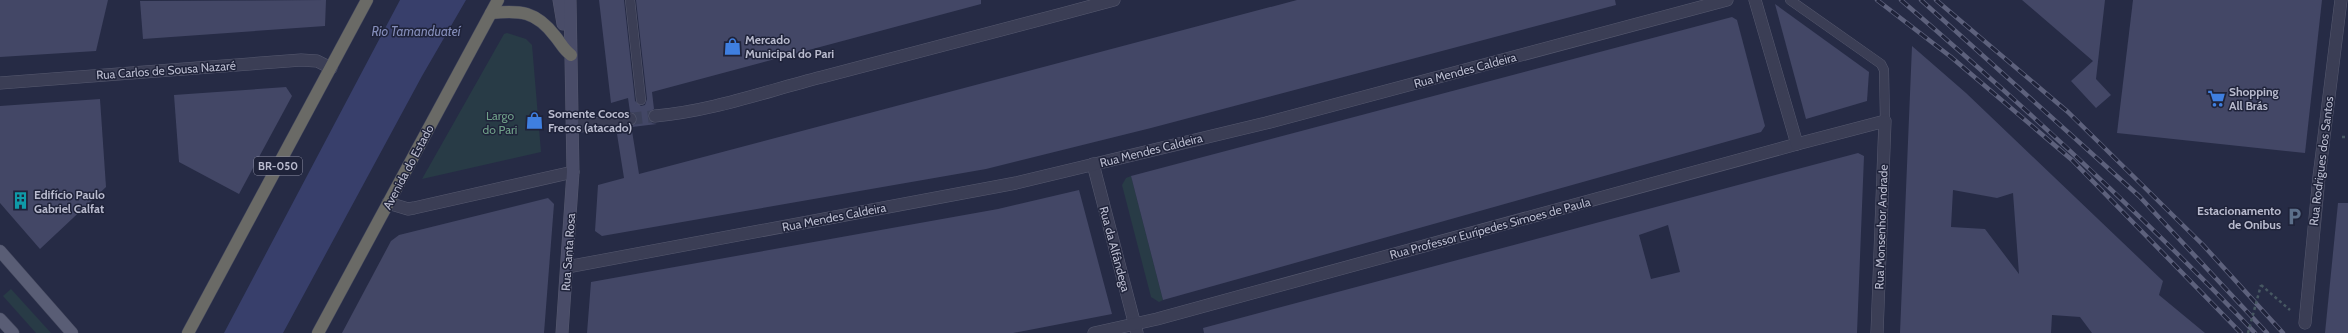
<svg xmlns="http://www.w3.org/2000/svg" width="2348" height="333" viewBox="0 0 2348 333" font-family="Cabin,sans-serif">
	<style>
		.green { fill: #283b46 }
		.water { fill: #383f6b }
		.building { fill: #434766; fill-rule: evenodd }
		.lines { fill: none; stroke-linecap: round; stroke-linejoin: round }
		.minor-tunnel { stroke: #3c415a; stroke-width: 12; stroke-dasharray: 12 6; stroke-linecap: butt }
		.service-casing { stroke: #56596f; stroke-width: 10 }
		.minor-casing { stroke: #56596f; stroke-width: 13 }
		.tertiary-casing { stroke: #56596f; stroke-width: 13 }
		.secondary-casing { stroke: #56596f; stroke-width: 13 }
		.primary-casing { stroke: #41455b; stroke-width: 13 }
		.trunk-casing { stroke: #42465c; stroke-width: 13 }
		.path { stroke: #475862; stroke-width: 2.5; stroke-dasharray: 3 3; stroke-linecap: butt }
		.service { stroke: #3b3e55; stroke-width: 9 }
		.minor { stroke: #3b3e55; stroke-width: 12 }
		.tertiary { stroke: #3b3e55; stroke-width: 12 }
		.secondary { stroke: #494c68; stroke-width: 12 }
		.primary { stroke: #595d75; stroke-width: 12 }
		.trunk { stroke: #6a6a66; stroke-width: 12 }
		.rail-casing { stroke: #5d617c; stroke-width: 4.5 }
		.rail { stroke: #1f233a; stroke-width: 3; stroke-dasharray: 9; stroke-linecap: butt }
		.path-bridge { stroke: #475862; stroke-width: 2.5; stroke-dasharray: 3 3; stroke-linecap: butt }
		.labels { text-anchor: middle; dominant-baseline: central; stroke-width: 3; stroke-linejoin: round; paint-order: stroke }
		.shield { fill: #1f233a; stroke: #8b8da2; stroke-width: 1 }
		.shield-label { font-size: 11px; font-weight: bold; fill: #b9bbce }
		.poi-label { font-size: 12px; font-weight: bold; fill: #b9bbce; stroke: #1f233a; text-anchor: start }
		.street-label { font-size: 12px; fill: #b9bbce; stroke: #1f233a }
		.park-label { font-size: 12px; fill: #6fa088; stroke: #1f233a }
		.water-label { font-size: 13px; font-style: italic; fill: #858eba; stroke: #1f233a }
	</style>
	<rect width="100%" height="100%" fill="#262b45"/>
	<g class="green">
		<path d="M507,33L526,39L532,45L541,152L422,179L504,34Z"/>
		<path d="M1131,176L1163,300L1159,302L1151,297L1122,185L1126,178Z"/>
		<path d="M11,289L51,333H36L3,296Z"/>
	</g>
	<path class="water" d="M400,0H466L422,76L283,333H224Z"/>
	<g class="building">
		<path d="M0,0H108L96,51L0,57Z"/>
		<path d="M326,0L325,26L143,39L140,1Z"/>
		<path d="M599,0H624L635,101L641,106L645,105L647,99L636,0H981V4L652,92L654,109L648,113V117L652,123L657,124L632,127L637,118L636,114L630,112L628,98L611,103Z"/>
		<path d="M1297,0H1615L1616,5L1151,128L986,169L602,236L595,231L598,185L624,178L617,134L632,131L639,174Z"/>
		<path d="M2022,0H2105L2096,79L2111,95L2096,108L2071,81L2093,61Z"/>
		<path d="M2133,0H2322L2305,153L2117,133Z"/>
		<path d="M1775,4L1869,72L1867,101L1806,119Z"/>
		<path d="M1732,17L1737,20L1765,126L1761,132L1163,300L1131,176Z"/>
		<path d="M1912,46L1966,93L2163,281L2159,295L2205,333H2092L2080,317L2052,315L2051,333H1900ZM1953,190L1997,198L2013,193L2019,274L1985,229L1951,227Z"/>
		<path d="M286,87L292,96L239,194L179,162L174,95Z"/>
		<path d="M100,99L106,187L40,249L0,203V106Z"/>
		<path d="M1858,153L1864,156L1857,333H1204L1203,328ZM1668,225L1680,272L1651,279L1639,235Z"/>
		<path d="M1079,190L1112,314L1013,333H587L591,282L998,209Z"/>
		<path d="M548,198L554,204L544,333H342L391,241L399,235Z"/>
		<path d="M2338,203H2348V333H2325Z"/>
	</g>
	<g class="lines">
		<path class="minor-tunnel" d="M630,119L655,116"/>
		<defs>
			<g id="service">
				<path d="M630,0L641,100"/>
				<path d="M1790,0L1881,64L1884,70L1885,121"/>
			</g>
			<g id="minor">
				<path d="M0,83L301,60L317,61L331,68"/>
				<path d="M655,116C713,111 766,91 822,77C920,51 1017,26 1114,0"/>
				<path d="M573,127L630,119"/>
				<path d="M1093,164L1137,333"/>
				<path d="M388,203L408,209L414,208L573,172"/>
				<path d="M2305,323L2319,177L2341,0"/>
				<path d="M1094,333L1157,319L1797,144"/>
			</g>
			<g id="tertiary">
				<path d="M1755,0L1797,144L1885,121L1877,333"/>
				<path d="M567,267L1016,183L1266,123L1727,0"/>
			</g>
			<g id="secondary">
				<path d="M559,0L563,24"/>
				<path d="M562,333L573,172L570,0"/>
			</g>
			<g id="primary">
				<path d="M0,251L72,333"/>
				<path d="M0,319L13,333"/>
			</g>
			<g id="trunk">
				<path d="M491,13C520,10 536,11 555,36C561,43 563,49 571,55"/>
				<path d="M188,333L367,0"/>
				<path d="M318,333L498,0"/>
			</g>
		</defs>
		<use href="#service" class="service-casing"/>
		<use href="#minor" class="minor-casing"/>
		<use href="#tertiary" class="tertiary-casing"/>
		<use href="#secondary" class="secondary-casing"/>
		<use href="#primary" class="primary-casing"/>
		<use href="#trunk" class="trunk-casing"/>
		<g class="path">
			<path d="M2342,137H2348"/>
			<path d="M2261,285L2290,310"/>
		</g>
		<use href="#service" class="service"/>
		<use href="#minor" class="minor"/>
		<use href="#tertiary" class="tertiary"/>
		<use href="#secondary" class="secondary"/>
		<use href="#primary" class="primary"/>
		<use href="#trunk" class="trunk"/>
		<defs>
			<g id="rail">
				<path d="M1877,0L1951,57L2072,160L2241,333"/>
				<path d="M1901,0C2024,106 2143,215 2255,333"/>
				<path d="M1921,0L2139,196L2267,333"/>
				<path d="M1936,0L2068,112L2203,245L2283,333"/>
			</g>
		</defs>
		<use href="#rail" class="rail-casing"/>
		<use href="#rail" class="rail"/>
		<path class="path-bridge" d="M2248,333L2261,285"/>
	</g>
	<defs>
		<symbol id="shop-bare" viewBox="-9 -9 18 18"><path d="M-5-2.5h2.3a2.7 3.5 0 0 1 5.4 0H5L5.5 6h-11ZM-1.5-2.5h3a1.5 2.3 0 0 0-3 0Z" fill="#3f7fe0" stroke="#1f233a" stroke-width="2.5" paint-order="stroke"/></symbol>
		<symbol id="supermarket-bare" viewBox="-9 -9 18 18"><path d="M-6-5.5h2.5l.6 2H6L4.5 2H-2.5L-4.4-4H-6ZM-1.5 3.2a1.3 1.3 0 1 0 .1 0ZM3 3.2a1.3 1.3 0 1 0 .1 0Z" fill="#3f7fe0" stroke="#1f233a" stroke-width="2.5" paint-order="stroke"/></symbol>
		<symbol id="building-bare" viewBox="-9 -9 18 18"><path d="M-4-6H4V6H1V3H-1V6H-4ZM-2.5-4.3h1.7v1.8h-1.7ZM.8-4.3h1.7v1.8H.8ZM-2.5-1h1.7V.8h-1.7ZM.8-1h1.7V.8H.8Z" fill="#0f9aa8" stroke="#1f233a" stroke-width="2.5" paint-order="stroke"/></symbol>
		<symbol id="parking-bare" viewBox="-9 -9 18 18"><path d="M-3.5-5.5H1a3.5 3.5 0 0 1 0 7H-1V5.5H-3.5ZM-1-3.4V-.6H.8a1.4 1.4 0 0 0 0-2.8Z" fill="#5c6f8a" stroke="#1f233a" stroke-width="2.5" paint-order="stroke"/></symbol>
	</defs>
	<g fill-rule="evenodd">
		<use href="#shop-bare" x="720" y="34" width="25" height="25"/>
		<use href="#supermarket-bare" x="2204" y="86" width="25" height="25"/>
		<use href="#shop-bare" x="522" y="108" width="25" height="25"/>
		<use href="#building-bare" x="8" y="188" width="25" height="25"/>
		<use href="#parking-bare" x="2282" y="204" width="25" height="25"/>
	</g>
	<g class="labels">
		<rect class="shield" x="254" y="157" width="48" height="18" rx="3"/>
		<g class="shield-label">
			<text x="278" y="166">BR-050</text>
		</g>
		<g class="poi-label">
			<text x="745" y="39">Mercado<tspan x="745" dy="14">Municipal do Pari</tspan></text>
			<text x="2229" y="91">Shopping<tspan x="2229" dy="14">All Brás</tspan></text>
			<text x="548" y="113">Somente Cocos<tspan x="548" dy="14">Frecos (atacado)</tspan></text>
			<text x="34" y="194">Edifício Paulo<tspan x="34" dy="14">Gabriel Calfat</tspan></text>
			<text x="2281" y="210" text-anchor="end">Estacionamento<tspan x="2281" dy="14">de Onibus</tspan></text>
		</g>
		<g class="street-label">
			<text transform="translate(166 70) rotate(-4)">Rua Carlos de Sousa Nazaré</text>
			<text transform="translate(1465 70) rotate(-15)">Rua Mendes Caldeira</text>
			<text transform="translate(1151 150) rotate(-14)">Rua Mendes Caldeira</text>
			<text transform="translate(2321 161) rotate(-83)">Rua Rodrigues dos Santos</text>
			<text transform="translate(408 167) rotate(-62)">Avenida do Estado</text>
			<text transform="translate(834 217) rotate(-11)">Rua Mendes Caldeira</text>
			<text transform="translate(1881 227) rotate(-88)">Rua Monsenhor Andrade</text>
			<text transform="translate(1490 228) rotate(-15)">Rua Professor Eurípedes Simoes de Paula</text>
			<text transform="translate(1115 249) rotate(75)">Rua da Alfândega</text>
			<text transform="translate(568 252) rotate(-86)">Rua Santa Rosa</text>
		</g>
		<g class="park-label">
			<text x="500" y="115">Largo<tspan x="500" dy="14">do Pari</tspan></text>
		</g>
		<g class="water-label">
			<text x="416" y="31">Rio Tamanduateí</text>
		</g>
	</g>
</svg>
